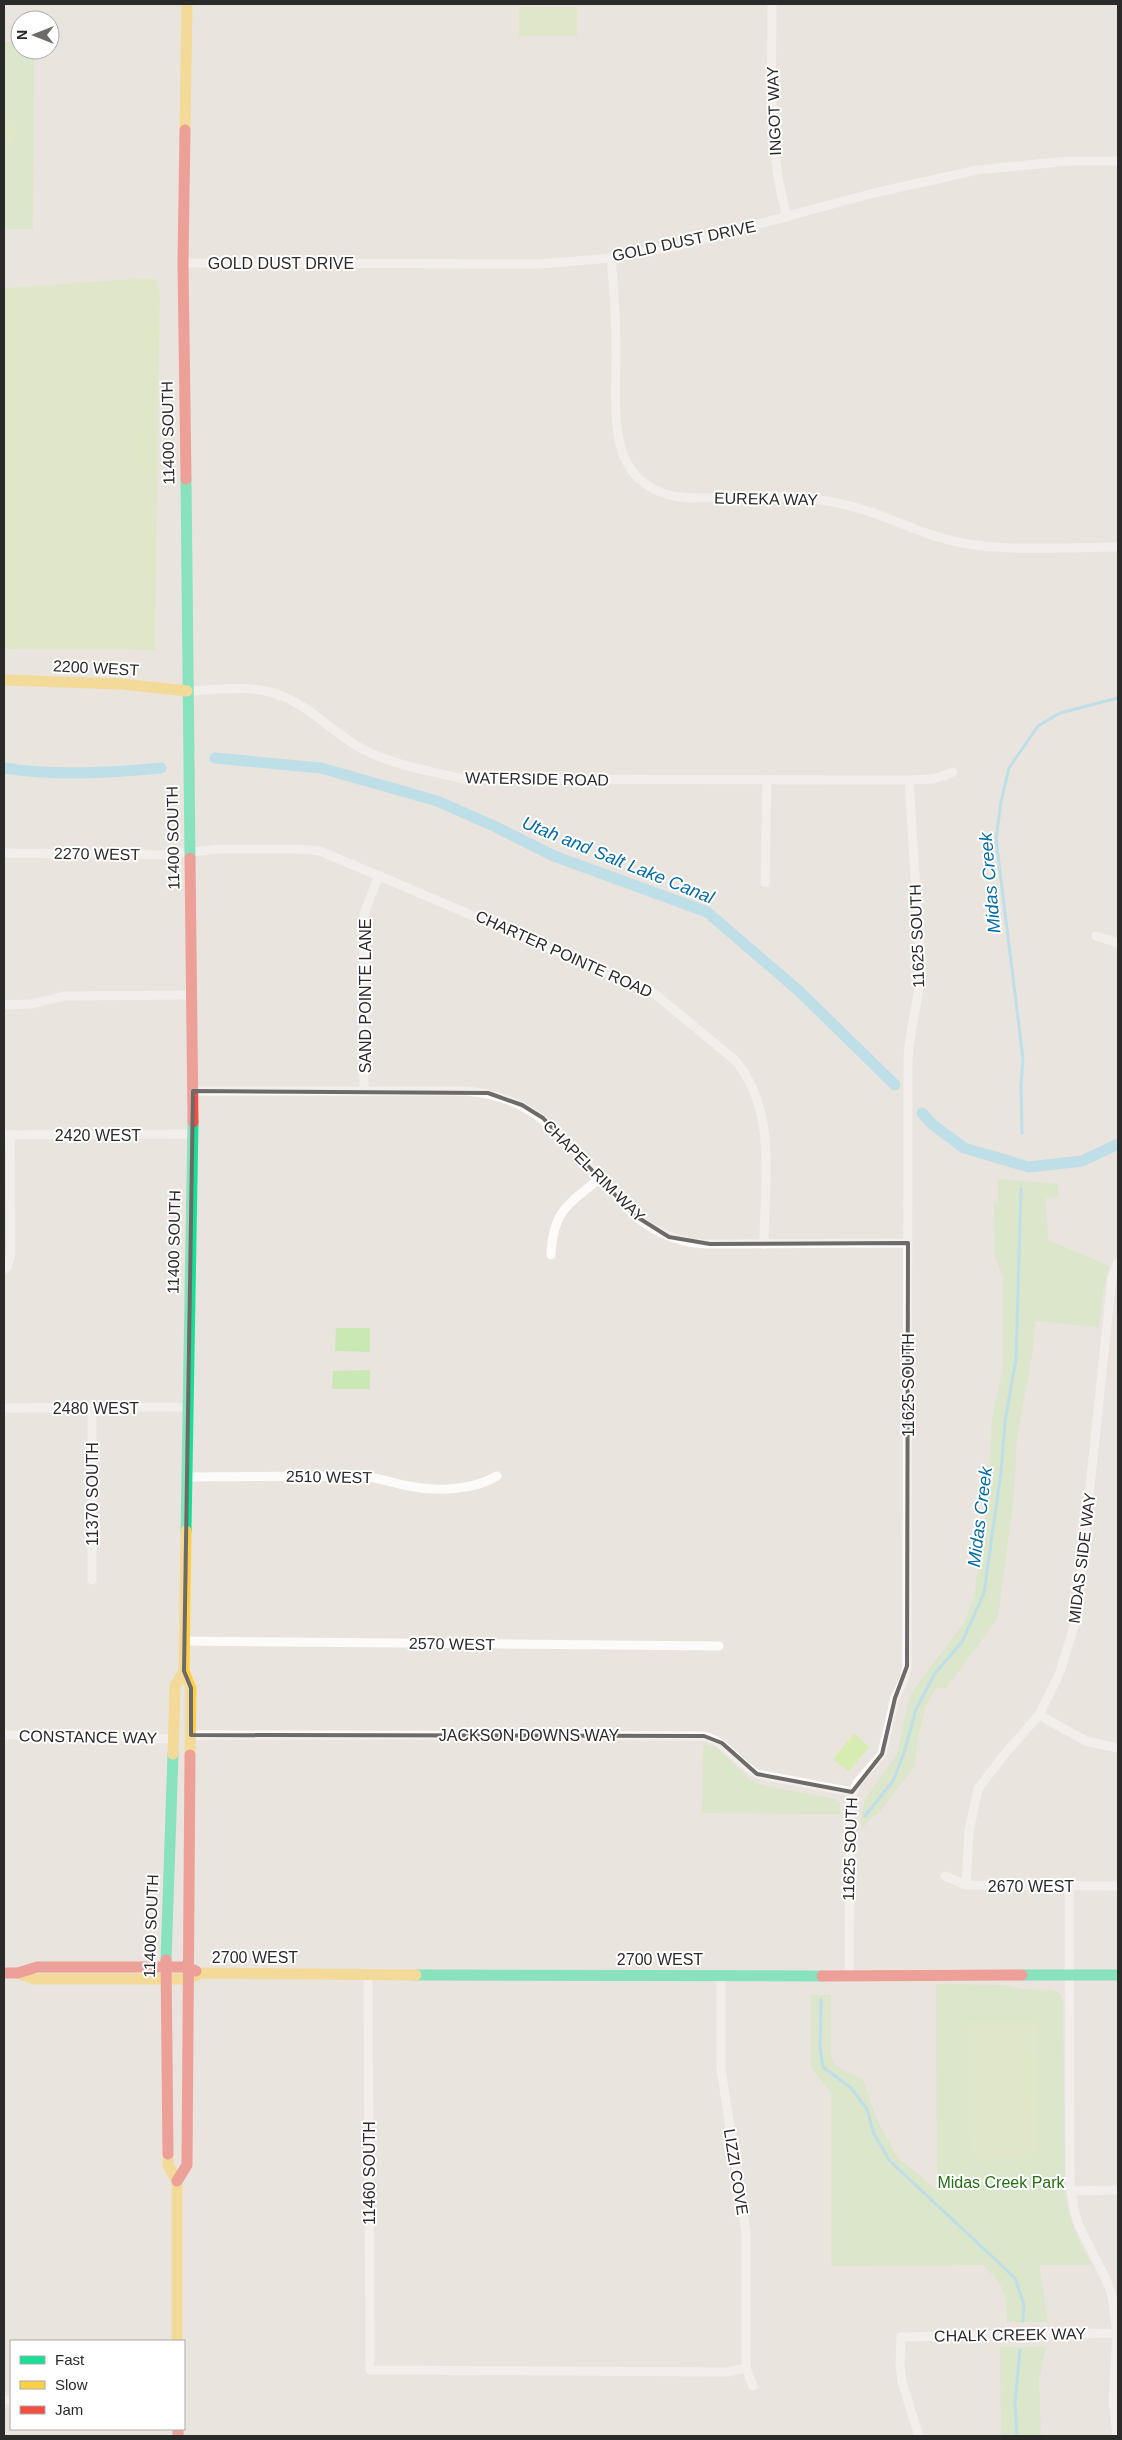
<svg xmlns="http://www.w3.org/2000/svg" width="1122" height="2440" viewBox="0 0 1122 2440" font-family="Helvetica,sans-serif">
	<style>
		.green { fill: #c9e8b3 }
		.pitch { fill: #d6ecb0 }
		.lines { fill: none; stroke-linecap: round; stroke-linejoin: round }
		.stream { stroke: #8ad7f3; stroke-width: 3 }
		.canal { stroke: #8ad7f3; stroke-width: 11 }
		.street { stroke: #fcfbfa; stroke-width: 9 }
		.fast { stroke: #16e098; stroke-width: 11 }
		.slow { stroke: #ffcf43; stroke-width: 11 }
		.jam { stroke: #f24e42; stroke-width: 11 }
		.marked { fill: none; stroke: #6d6b69; stroke-width: 4; stroke-linejoin: round }
		.labels { text-anchor: middle; dominant-baseline: central; stroke-width: 4; stroke-linejoin: round; paint-order: stroke }
		.street-label { font-size: 16px; fill: #2a2a2a; stroke: #fff }
		.park-label { font-size: 16px; fill: #246f12; stroke: #fff }
		.water-label { font-size: 18px; font-style: italic; fill: #006da8; stroke: #fff }
	</style>
	<rect width="100%" height="100%" fill="#eae4de"/>
	<g class="green">
		<path d="M4,42H20V50H34L33,229H4Z"/>
		<path d="M998,1179L1058,1184V1197L1046,1198L1048,1240L1109,1266L1103,1292L1099,1327L1035,1321L1033,1350L1017,1438L1014,1495L998,1618L946,1688H936L926,1705L917,1741L915,1766L878,1814L873,1816L862,1829V1815L864,1800L897,1755L907,1707L913,1690L965,1622L974,1597L988,1493L992,1418L1003,1368V1279L995,1256L994,1200L998,1206Z"/>
		<path d="M336,1328H370V1352L335,1351Z"/>
		<path d="M370,1370V1389H332L333,1371Z"/>
		<path d="M703,1744L717,1748L750,1780L765,1786L835,1799L840,1803V1814L702,1813Z"/>
		<path d="M936,1984L1004,1985L1022,1989L1053,1990L1061,1995L1063,2000L1065,2193C1069,2220 1078,2242 1092,2265H1039L1048,2322H1007C1007,2292 1004,2286 983,2265L831,2266V2093L811,2067V1995H831V2058L835,2065L863,2080L877,2120L898,2158L937,2190Z"/>
		<path d="M1000,2347H1046L1039,2380L1041,2436H1001Z"/>
	</g>
	<g class="pitch">
		<rect x="519" y="7" width="58" height="29"/>
		<path d="M4,114L17,127L16,135L4,149Z"/>
		<path d="M150,278L157,280L160,293L155,650L4,649V288Z"/>
		<path d="M854,1734L869,1747L849,1771L833,1759Z"/>
		<path d="M1035,2019L1038,2158L970,2159L968,2020Z"/>
	</g>
	<g class="lines">
		<g class="stream">
			<path d="M1022,1133L1021,1085L1023,1059L996,839L1001,802L1009,768L1038,726L1060,713L1118,698"/>
			<path d="M865,1816L893,1781L904,1753L916,1709L935,1673L962,1642L984,1593L1001,1472L1005,1422L1016,1359L1021,1189"/>
			<path d="M821,2000L820,2048L823,2067L851,2088L867,2109L874,2134L890,2161L1015,2278L1024,2305L1023,2321"/>
			<path d="M1017,2436L1015,2402L1020,2350"/>
		</g>
		<g class="canal">
			<path d="M215,758L321,768L437,801L496,827L554,856L707,912L799,991L895,1085"/>
			<path d="M4,768C55,776 109,773 161,768"/>
			<path d="M922,1113L932,1124L964,1148L1029,1167L1082,1161L1118,1144"/>
		</g>
		<g class="street">
			<path d="M772,4C772,75 767,147 787,217"/>
			<path d="M611,258C614,289 616,321 616,353C616,415 604,491 688,498C742,498 799,492 851,506C889,516 923,536 963,543C1013,552 1067,547 1118,547"/>
			<path d="M183,263L539,264L611,258L680,245L874,193L977,170L1068,161H1118"/>
			<path d="M187,691C215,690 247,685 274,693C309,704 332,733 364,750C394,765 430,771 463,779L909,780L933,779L953,772"/>
			<path d="M4,853L161,855L219,849H300L320,851L651,991L735,1060C778,1111 764,1181 764,1244"/>
			<path d="M765,883L767,780"/>
			<path d="M1096,936L1118,943"/>
			<path d="M4,1005L32,1004L64,996L193,995"/>
			<path d="M193,1091H465C521,1095 546,1119 582,1158C599,1177 617,1196 634,1215C657,1234 681,1244 710,1244L908,1243"/>
			<path d="M364,1091V914L379,875"/>
			<path d="M4,1135L192,1134"/>
			<path d="M551,1255C553,1210 568,1205 600,1178"/>
			<path d="M4,1269L7,1267L11,1254L10,1135"/>
			<path d="M4,1408L188,1407"/>
			<path d="M187,1477L360,1476C377,1477 392,1483 409,1486C438,1492 473,1490 497,1476"/>
			<path d="M92,1580V1408"/>
			<path d="M185,1641L719,1646"/>
			<path d="M1039,1715L1086,1741L1118,1748"/>
			<path d="M4,1735H84L173,1739"/>
			<path d="M191,1735L704,1736C728,1742 737,1763 757,1774L852,1792"/>
			<path d="M945,1876L966,1885L1118,1886"/>
			<path d="M966,1885L969,1831L978,1789L1003,1756L1039,1715L1060,1672L1076,1620L1112,1277L1118,1263"/>
			<path d="M1069,1886L1070,2179L1074,2210L1079,2226L1106,2279L1112,2296L1117,2333L1113,2399L1117,2436"/>
			<path d="M368,1975L370,2370L728,2372L746,2368"/>
			<path d="M849,1975L850,1801L857,1783L882,1754L895,1698L904,1679L907,1666L908,1060C909,1030 919,1001 921,971L909,780"/>
			<path d="M721,1976V2069L746,2232V2368L753,2386"/>
			<path d="M1071,2191L1118,2190"/>
			<path d="M4,2400H11"/>
			<path d="M919,2436L902,2382L900,2365L901,2337L1118,2333"/>
		</g>
		<g class="fast">
			<path d="M186,479L190,858"/>
			<path d="M186,1531L193,1122"/>
			<path d="M166,1960L173,1754"/>
			<path d="M416,1975L822,1976"/>
			<path d="M1022,1975H1118"/>
		</g>
		<g class="slow">
			<path d="M185,130L187,4"/>
			<path d="M4,680L121,684L187,691"/>
			<path d="M186,1531L184,1671L191,1688L190,1755"/>
			<path d="M173,1754L175,1686L184,1671"/>
			<path d="M18,1973L35,1979H187L202,1973L416,1975"/>
			<path d="M168,2154V2165L177,2181V2341"/>
		</g>
		<g class="jam">
			<path d="M185,130L183,263L186,479"/>
			<path d="M190,858L193,1122"/>
			<path d="M166,1960L168,2154"/>
			<path d="M4,1973H18L37,1967H187L196,1971"/>
			<path d="M822,1976L1022,1975"/>
			<path d="M177,2181L187,2165L190,1755"/>
			<path d="M178,2429V2436"/>
		</g>
	</g>
	<path d="M0 0H1122V2440H0ZM193,1091L488,1093L522,1105L543,1118L634,1215L669,1237L710,1244L908,1243L907,1666L895,1698L882,1754L852,1792L757,1774L722,1743L704,1736L191,1735V1688L184,1671Z" fill="#eae4de" fill-opacity=".55" fill-rule="evenodd"/>
	<path class="marked" d="M193,1091L488,1093L522,1105L543,1118L634,1215L669,1237L710,1244L908,1243L907,1666L895,1698L882,1754L852,1792L757,1774L722,1743L704,1736L191,1735V1688L184,1671Z"/>
	<g class="labels">
		<g class="street-label">
			<text transform="translate(774 111) rotate(-92)">INGOT WAY</text>
			<text transform="translate(684 241) rotate(-12)">GOLD DUST DRIVE</text>
			<text x="281" y="263">GOLD DUST DRIVE</text>
			<text transform="translate(168 433) rotate(-91)">11400 SOUTH</text>
			<text transform="translate(766 499) rotate(1)">EUREKA WAY</text>
			<text transform="translate(96 668) rotate(3)">2200 WEST</text>
			<text transform="translate(537 779) rotate(1)">WATERSIDE ROAD</text>
			<text transform="translate(173 838) rotate(-91)">11400 SOUTH</text>
			<text transform="translate(97 854) rotate(1)">2270 WEST</text>
			<text transform="translate(917 936) rotate(-92)">11625 SOUTH</text>
			<text transform="translate(564 954) rotate(24)">CHARTER POINTE ROAD</text>
			<text transform="translate(365 996) rotate(-90)">SAND POINTE LANE</text>
			<text x="98" y="1135">2420 WEST</text>
			<text transform="translate(594 1171) rotate(45)">CHAPEL RIM WAY</text>
			<text transform="translate(174 1242) rotate(-89)">11400 SOUTH</text>
			<text transform="translate(908 1385) rotate(-90)">11625 SOUTH</text>
			<text x="96" y="1408">2480 WEST</text>
			<text transform="translate(329 1477) rotate(1)">2510 WEST</text>
			<text transform="translate(92 1494) rotate(-90)">11370 SOUTH</text>
			<text transform="translate(1082 1558) rotate(-83)">MIDAS SIDE WAY</text>
			<text transform="translate(452 1644) rotate(1)">2570 WEST</text>
			<text x="529" y="1735">JACKSON DOWNS WAY</text>
			<text transform="translate(88 1737) rotate(1)">CONSTANCE WAY</text>
			<text transform="translate(850 1849) rotate(-88)">11625 SOUTH</text>
			<text x="1031" y="1886">2670 WEST</text>
			<text transform="translate(151 1926) rotate(-88)">11400 SOUTH</text>
			<text x="255" y="1957">2700 WEST</text>
			<text x="660" y="1959">2700 WEST</text>
			<text transform="translate(736 2172) rotate(81)">LIZZI COVE</text>
			<text transform="translate(369 2173) rotate(-90)">11460 SOUTH</text>
			<text transform="translate(1010 2335) rotate(-1)">CHALK CREEK WAY</text>
		</g>
		<g class="park-label">
			<text x="1001" y="2182">Midas Creek Park</text>
		</g>
		<g class="water-label">
			<text transform="translate(618 860) rotate(22)">Utah and Salt Lake Canal</text>
			<text transform="translate(990 883) rotate(-95)">Midas Creek</text>
			<text transform="translate(980 1517) rotate(-83)">Midas Creek</text>
		</g>
	</g>
	<rect width="1122" height="2440" fill="none" stroke="#2a2a2a" stroke-width="10"/>
	<rect x="10" y="2340" width="175" height="90" fill="#ffffff" stroke="#aaaaaa"/>
	<rect x="20" y="2356" width="25" height="8" fill="#16e098" stroke="#aaaaaa"/>
	<text x="55" y="2365" font-size="15" fill="#2a2a2a">Fast</text>
	<rect x="20" y="2381" width="25" height="8" fill="#ffcf43" stroke="#aaaaaa"/>
	<text x="55" y="2390" font-size="15" fill="#2a2a2a">Slow</text>
	<rect x="20" y="2406" width="25" height="8" fill="#f24e42" stroke="#aaaaaa"/>
	<text x="55" y="2415" font-size="15" fill="#2a2a2a">Jam</text>
	<g transform="translate(35 35) rotate(270)"><circle r="24" fill="#ffffff" stroke="#aaaaaa"/>
	<path d="M0-4L9 19L0 12L-9 19Z" fill="#6d6b69"/>
	<text y="-8" font-size="14" font-weight="bold" text-anchor="middle" fill="#2a2a2a">N</text>
	</g>
</svg>
